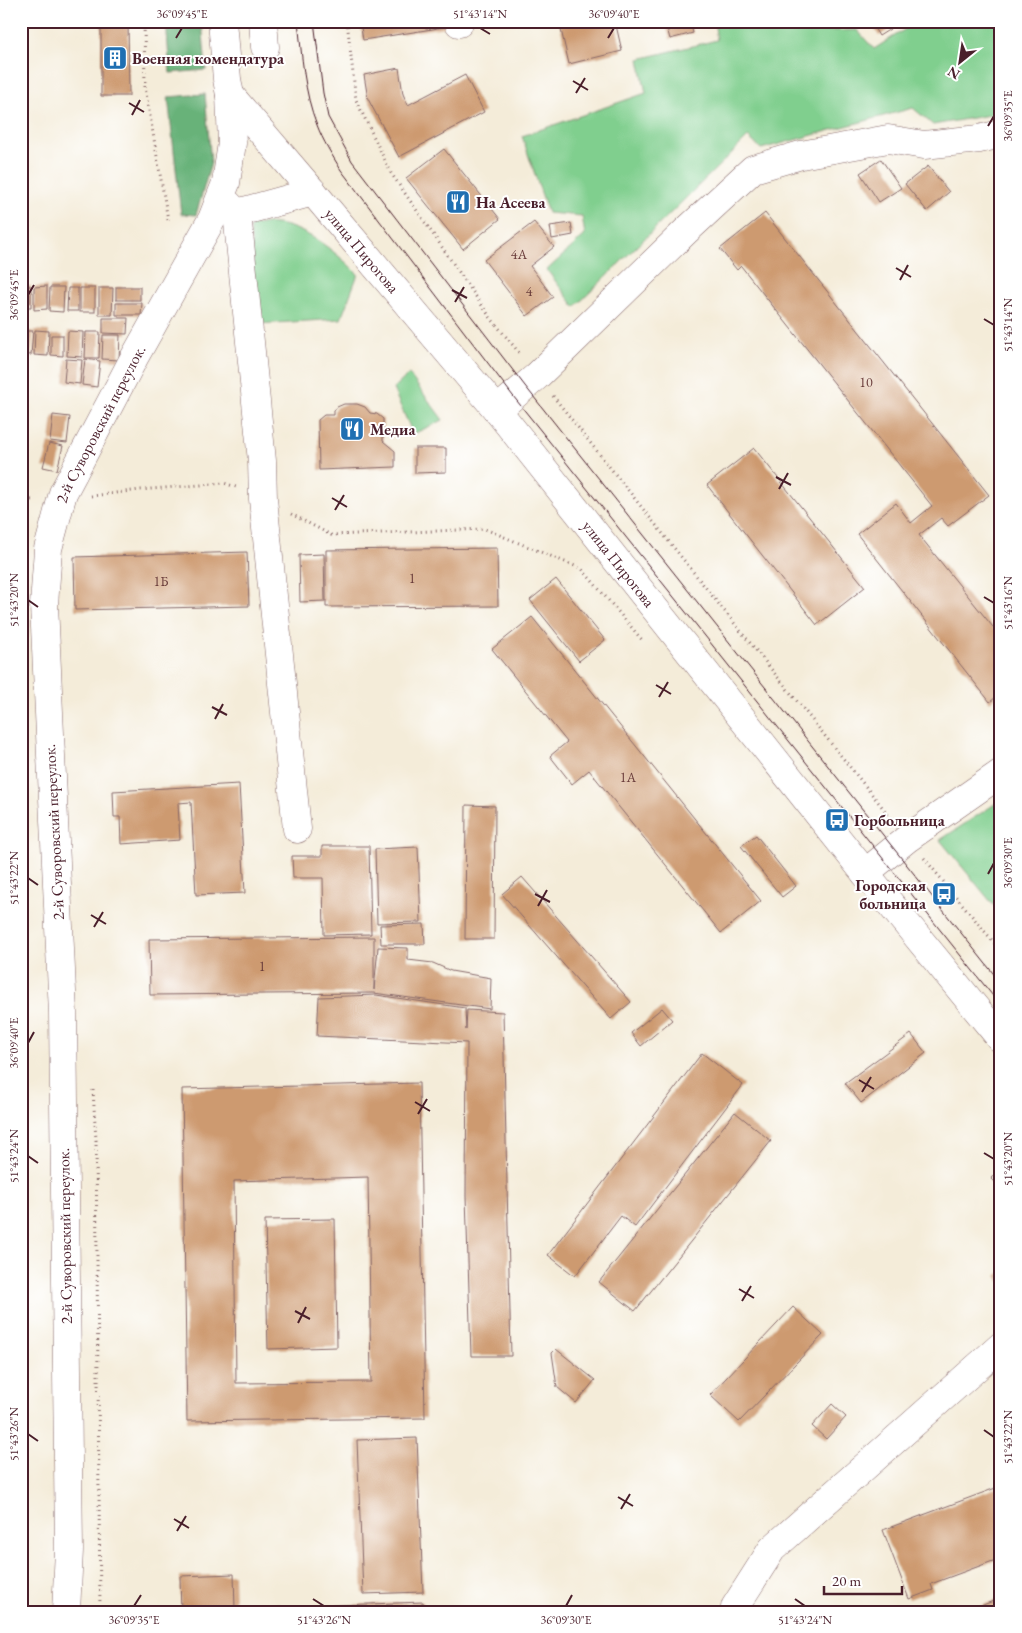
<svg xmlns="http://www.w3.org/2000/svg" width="1022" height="1633" viewBox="0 0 1022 1633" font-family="'EB Garamond',serif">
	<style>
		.green { fill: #80cf8e; stroke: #65775c }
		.forest { fill: #68b279; stroke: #596852 }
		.building { fill: #cd9a6f; fill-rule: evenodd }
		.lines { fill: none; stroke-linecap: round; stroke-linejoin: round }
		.minor-casing { stroke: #866768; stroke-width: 29 }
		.path { stroke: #866768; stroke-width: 3; stroke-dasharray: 1 4; stroke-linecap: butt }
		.minor { stroke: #fff; stroke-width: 28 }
		.tram { stroke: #4a1f2b; stroke-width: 1 }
		.ticks { fill: none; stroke: #4a1f2b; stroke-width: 2 }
		.labels { text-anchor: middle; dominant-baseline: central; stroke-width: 4; stroke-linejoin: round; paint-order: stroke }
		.number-label { font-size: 14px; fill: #6b3e3c }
		.poi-label { font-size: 16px; font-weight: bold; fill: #4a1f2b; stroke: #fff; text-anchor: start }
		.street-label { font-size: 16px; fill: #4a1f2b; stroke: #fff }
		.neatline { fill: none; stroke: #4a1f2b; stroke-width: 2 }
		.ticks-label { font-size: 12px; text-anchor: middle; fill: #4a1f2b }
	</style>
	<rect width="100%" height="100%" fill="#fff"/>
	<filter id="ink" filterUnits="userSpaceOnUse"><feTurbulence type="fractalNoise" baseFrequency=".02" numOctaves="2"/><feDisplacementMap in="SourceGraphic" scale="10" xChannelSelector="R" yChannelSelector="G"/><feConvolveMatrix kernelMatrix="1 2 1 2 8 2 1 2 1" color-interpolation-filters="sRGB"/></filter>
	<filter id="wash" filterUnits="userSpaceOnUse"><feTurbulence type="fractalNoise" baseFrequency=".0096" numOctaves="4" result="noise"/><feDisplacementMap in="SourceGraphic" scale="20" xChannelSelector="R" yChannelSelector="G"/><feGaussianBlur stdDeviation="1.12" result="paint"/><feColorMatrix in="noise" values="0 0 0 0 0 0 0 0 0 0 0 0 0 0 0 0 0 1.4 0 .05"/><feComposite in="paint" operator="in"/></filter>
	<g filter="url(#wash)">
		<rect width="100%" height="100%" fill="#f4ecd9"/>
		<g class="green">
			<path d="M714,21H810L818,31L857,30L874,49L907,28L944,21H1001V113L933,125L913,108L761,149L748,137L575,307L547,270L585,235L582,216L548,213L522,136L646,93L639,59L717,40Z"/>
			<path d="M267,223C273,224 281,224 287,226C314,234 338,254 358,274L341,319L258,324L250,226Z"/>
			<path d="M409,374L443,420L413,434L393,389Z"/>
			<path d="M1001,800V914L940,840Z"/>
		</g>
		<g class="forest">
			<path d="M166,21H202L206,70L170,73Z"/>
			<path d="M205,94L211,163L196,215L181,214L168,97Z"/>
		</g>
		<g id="blocks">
			<g class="building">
				<path d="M101,21H128L129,96H101Z"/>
				<path d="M360,21H444L445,27L363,40Z"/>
				<path d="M559,21H615L622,51L569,64Z"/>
				<path d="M665,21H690L693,33L670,39Z"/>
				<path d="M870,21H885L890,29L879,36Z"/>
				<path d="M399,68L403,94L408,105L465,75L484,112L399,157L368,99L364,75Z"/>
				<path d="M444,149L500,219L463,249L406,178Z"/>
				<path d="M881,159L901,188L879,202L860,173Z"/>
				<path d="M928,166L949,192L927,211L905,184Z"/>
				<path d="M765,213L989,495L948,526L941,518L919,535L1001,637V693L990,702L857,534L896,503L911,523L932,506L741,266L737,270L720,249Z"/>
				<path d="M534,222L554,247L530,266L553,297L527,316L484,260Z"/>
				<path d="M571,223L573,235L552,239L550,226Z"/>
				<rect x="21" y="286" width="10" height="21"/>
				<path d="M47,286V309L34,310V287Z"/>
				<path d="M50,287H64L63,312L49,311Z"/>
				<rect x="116" y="287" width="24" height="13"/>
				<path d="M68,288H78V311H67Z"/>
				<rect x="80" y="288" width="15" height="24"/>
				<path d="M99,288H113L112,315H99Z"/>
				<path d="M116,303H142L141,315H116Z"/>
				<path d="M103,318H128L127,334L103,333Z"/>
				<path d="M35,330L49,331L48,356L34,355Z"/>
				<path d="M21,331H33L31,355L21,354Z"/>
				<path d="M68,331L83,332L82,357L67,356Z"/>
				<path d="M86,332H100L99,358H85Z"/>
				<path d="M51,335H63V356L51,355Z"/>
				<path d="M103,335H120L119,360L102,359Z"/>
				<path d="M66,359L82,360L80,384L64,382Z"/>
				<path d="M85,359L100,361L97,387L82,385Z"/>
				<path d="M344,404H357L365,407L370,413L377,414L383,419V441L395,451V467L319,470L318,420L324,415H334V411L337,407Z"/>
				<path d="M53,415L70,417L67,443L50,441Z"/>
				<path d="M49,443L63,446L57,470L43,467Z"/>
				<path d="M415,448H446V472L415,473Z"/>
				<path d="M754,448L865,587L817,625L707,485Z"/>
				<path d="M497,548L498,606L326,607V550Z"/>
				<path d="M247,552L249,606L75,610L74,557Z"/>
				<path d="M324,554L325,601L300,602L299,555Z"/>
				<path d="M556,579L605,640L579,661L530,600Z"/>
				<path d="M532,617L761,901L721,933L589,770L572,784L550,756L567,742L492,649Z"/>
				<path d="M239,784L245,893L196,895L191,802L178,803L180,840L121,844L120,817H114L113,791Z"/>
				<path d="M466,805L495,806L494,939H465Z"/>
				<path d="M756,835L796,886L782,897L741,846Z"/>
				<path d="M322,846H369L371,934L324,935L323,878H293L292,856H322Z"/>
				<path d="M418,847L421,922L377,923L375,849Z"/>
				<path d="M522,877L631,1002L611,1019L502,894Z"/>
				<path d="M424,924L425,944H381L380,925Z"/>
				<path d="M374,937V990L378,947L408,948V960L433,963L451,971L491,978L490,1009L374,993L150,995L149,939Z"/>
				<path d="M376,995L465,1008L466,1030L467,1010L503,1012L511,1356H471L466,1196L467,1043L317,1036L319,997Z"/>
				<path d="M662,1008L672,1020L641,1046L631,1033Z"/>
				<path d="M911,1034L926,1053L861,1103L845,1083Z"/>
				<path d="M702,1053L743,1085L635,1227L621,1216L575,1276L548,1255Z"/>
				<path d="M419,1083L425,1418L187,1421L182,1089ZM368,1177L371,1382L236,1383L234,1181Z"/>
				<path d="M735,1112L771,1141L635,1311L599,1282Z"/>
				<path d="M1001,1169V1188L991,1178Z"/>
				<path d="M335,1219L337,1347L268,1349L265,1220Z"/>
				<path d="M1001,1272V1282L996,1276Z"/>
				<path d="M793,1307L823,1335L739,1422L710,1395Z"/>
				<path d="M556,1349L595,1380L576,1403L557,1387L552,1353Z"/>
				<path d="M832,1404L846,1417L826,1439L812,1426Z"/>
				<path d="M417,1438L423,1592L363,1594L357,1440Z"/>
				<path d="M1001,1486V1558L931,1584L933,1590L909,1599L883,1530Z"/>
				<path d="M234,1574L235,1609L423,1602L424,1612H181L180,1576Z"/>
				<path d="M1001,1598V1612H965Z"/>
			</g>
		</g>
	</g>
	<g filter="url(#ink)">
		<use href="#blocks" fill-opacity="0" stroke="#866768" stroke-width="1"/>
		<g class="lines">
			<defs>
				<g id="minor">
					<path d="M263,21L265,47"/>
					<path d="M459,21V23"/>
					<path id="s1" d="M230,95L313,192L497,410L865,873L1001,1039"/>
					<path d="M225,201L237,213L313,192"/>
					<path d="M237,213L262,461L263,499L297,829"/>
					<path d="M497,410L537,376L686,231L753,169L801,155L888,139L924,145L979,139L1001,134"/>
					<path d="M865,873L908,838L1001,773"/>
					<path id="s2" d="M66,1612L69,1550L63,1013L44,605L48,549L63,493L134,358L212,219L226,183L232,143L230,95L227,79L222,21"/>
					<path d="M735,1612V1607L772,1549L1001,1346"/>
				</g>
			</defs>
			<use href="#minor" class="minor-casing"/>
			<g class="path">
				<path d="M144,21L145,87L168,220"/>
				<path d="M347,21L356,100L391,173L490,317L521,355"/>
				<path d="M553,396L714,598L891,818"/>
				<path d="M91,496L140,490L224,483L236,487"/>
				<path d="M21,499L33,500"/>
				<path d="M291,514L331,535L485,529L582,569L643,641"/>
				<path d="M924,858L1001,951"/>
				<path d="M93,1090L96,1140L100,1612"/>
			</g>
			<use href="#minor" class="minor"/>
			<g class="tram">
				<path d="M298,21C302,56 304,93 317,125C323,141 332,155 341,170L513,396L1001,1006"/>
				<path d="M314,21L323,93L328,117L352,161L525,386L1001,983"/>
			</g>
		</g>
	</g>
	<path class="ticks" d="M480,28L490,34M176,38L182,28M608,38L614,28M573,81L588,90M576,93L585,78M129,103L144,112M132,115L140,100M988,126L994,116M896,268L911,277M900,280L908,265M452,290L467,298M28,295L34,285M455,302L464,287M984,319L994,325M776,477L791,485M779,489L788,473M332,498L347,507M335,510L344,495M984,597L994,603M28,600L38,607M656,685L671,694M659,697L668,682M212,707L227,715M215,719L223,704M988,874L994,863M28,878L38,885M535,894L550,902M538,906L547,890M91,915L106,924M94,927L103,912M28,1043L34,1032M859,1080L874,1089M862,1092L871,1077M415,1102L430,1111M418,1114L427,1099M984,1153L994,1159M28,1156L38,1163M739,1289L754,1298M742,1301L751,1286M295,1311L310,1319M298,1323L306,1307M984,1430L994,1437M28,1434L38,1441M618,1497L633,1506M621,1509L630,1494M174,1519L189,1528M177,1531L186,1516M313,1599L324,1606M795,1599L805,1606M134,1606L141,1595M566,1606L572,1595"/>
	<defs>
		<symbol id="building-square" viewBox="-11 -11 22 22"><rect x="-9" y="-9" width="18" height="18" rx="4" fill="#1f6fb2" stroke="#fff"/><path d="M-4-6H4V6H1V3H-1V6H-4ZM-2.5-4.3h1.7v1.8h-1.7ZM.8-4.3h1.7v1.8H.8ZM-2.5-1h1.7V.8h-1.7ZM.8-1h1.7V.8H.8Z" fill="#fff"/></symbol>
		<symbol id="restaurant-square" viewBox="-11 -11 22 22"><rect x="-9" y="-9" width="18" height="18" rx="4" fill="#1f6fb2" stroke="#fff"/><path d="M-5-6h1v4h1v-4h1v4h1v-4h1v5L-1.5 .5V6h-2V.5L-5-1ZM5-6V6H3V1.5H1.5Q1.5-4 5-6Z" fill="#fff"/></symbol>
		<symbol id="bus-square" viewBox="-11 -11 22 22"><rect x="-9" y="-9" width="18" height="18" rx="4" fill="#1f6fb2" stroke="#fff"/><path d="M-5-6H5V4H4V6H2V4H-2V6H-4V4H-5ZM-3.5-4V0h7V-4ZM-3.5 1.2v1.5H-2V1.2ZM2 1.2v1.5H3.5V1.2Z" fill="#fff"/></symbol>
	</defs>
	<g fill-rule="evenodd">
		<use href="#building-square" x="101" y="44" width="28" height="28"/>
		<use href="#restaurant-square" x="444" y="188" width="28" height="28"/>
		<use href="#restaurant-square" x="338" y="415" width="28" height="28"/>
		<use href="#bus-square" x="823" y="806" width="28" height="28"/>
		<use href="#bus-square" x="930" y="880" width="28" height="28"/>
	</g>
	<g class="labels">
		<g class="number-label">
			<text x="519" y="254">4А</text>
			<text x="529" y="291">4</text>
			<text x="866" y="382">10</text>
			<text x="412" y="578">1</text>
			<text x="161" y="581">1Б</text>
			<text x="628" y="777">1А</text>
			<text x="262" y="966">1</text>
		</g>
		<g class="poi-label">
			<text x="132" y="58">Военная комендатура</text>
			<text x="476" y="202">На Асеева</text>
			<text x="370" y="429">Медиа</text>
			<text x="854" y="820">Горбольница</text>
			<text x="926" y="885" text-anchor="end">Городская<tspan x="926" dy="18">больница</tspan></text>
		</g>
		<g class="street-label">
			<text stroke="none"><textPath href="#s1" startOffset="204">улица Пирогова</textPath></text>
			<text stroke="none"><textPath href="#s2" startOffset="1200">2-й Суворовский переулок.</textPath></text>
			<text stroke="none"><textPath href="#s1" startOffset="609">улица Пирогова</textPath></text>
			<text transform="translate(54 832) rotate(-93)">2-й Суворовский переулок.</text>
			<text transform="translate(65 1236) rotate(-91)">2-й Суворовский переулок.</text>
		</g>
	</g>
	<rect width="1022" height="1633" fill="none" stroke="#fff" stroke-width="55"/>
	<g transform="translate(960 62) rotate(210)" stroke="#ffffff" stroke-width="4" paint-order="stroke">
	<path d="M0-4L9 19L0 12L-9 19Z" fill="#4a1f2b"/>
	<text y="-8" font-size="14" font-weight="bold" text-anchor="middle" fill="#4a1f2b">N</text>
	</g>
	<path d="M824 1586v8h78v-8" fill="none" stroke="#4a1f2b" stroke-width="2.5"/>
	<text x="832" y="1586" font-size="15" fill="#4a1f2b" stroke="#ffffff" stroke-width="4" paint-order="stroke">20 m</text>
	<rect x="28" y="28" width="966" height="1578" class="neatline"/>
	<g class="ticks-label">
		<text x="182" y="18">36°09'45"E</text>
		<text x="480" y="18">51°43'14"N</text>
		<text x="614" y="18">36°09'40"E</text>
		<text transform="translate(1008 116) rotate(-90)" y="4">36°09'35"E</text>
		<text transform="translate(14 295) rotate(-90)" y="4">36°09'45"E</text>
		<text transform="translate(1008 325) rotate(-90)" y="4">51°43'14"N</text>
		<text transform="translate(14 600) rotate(-90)" y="4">51°43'20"N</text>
		<text transform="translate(1008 603) rotate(-90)" y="4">51°43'16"N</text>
		<text transform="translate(1008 863) rotate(-90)" y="4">36°09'30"E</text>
		<text transform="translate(14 878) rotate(-90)" y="4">51°43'22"N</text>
		<text transform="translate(14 1043) rotate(-90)" y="4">36°09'40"E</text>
		<text transform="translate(14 1156) rotate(-90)" y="4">51°43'24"N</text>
		<text transform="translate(1008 1159) rotate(-90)" y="4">51°43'20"N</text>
		<text transform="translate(14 1434) rotate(-90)" y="4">51°43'26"N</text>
		<text transform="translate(1008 1437) rotate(-90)" y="4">51°43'22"N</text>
		<text x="134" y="1624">36°09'35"E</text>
		<text x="324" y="1624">51°43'26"N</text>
		<text x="566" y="1624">36°09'30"E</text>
		<text x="805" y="1624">51°43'24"N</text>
	</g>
</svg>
